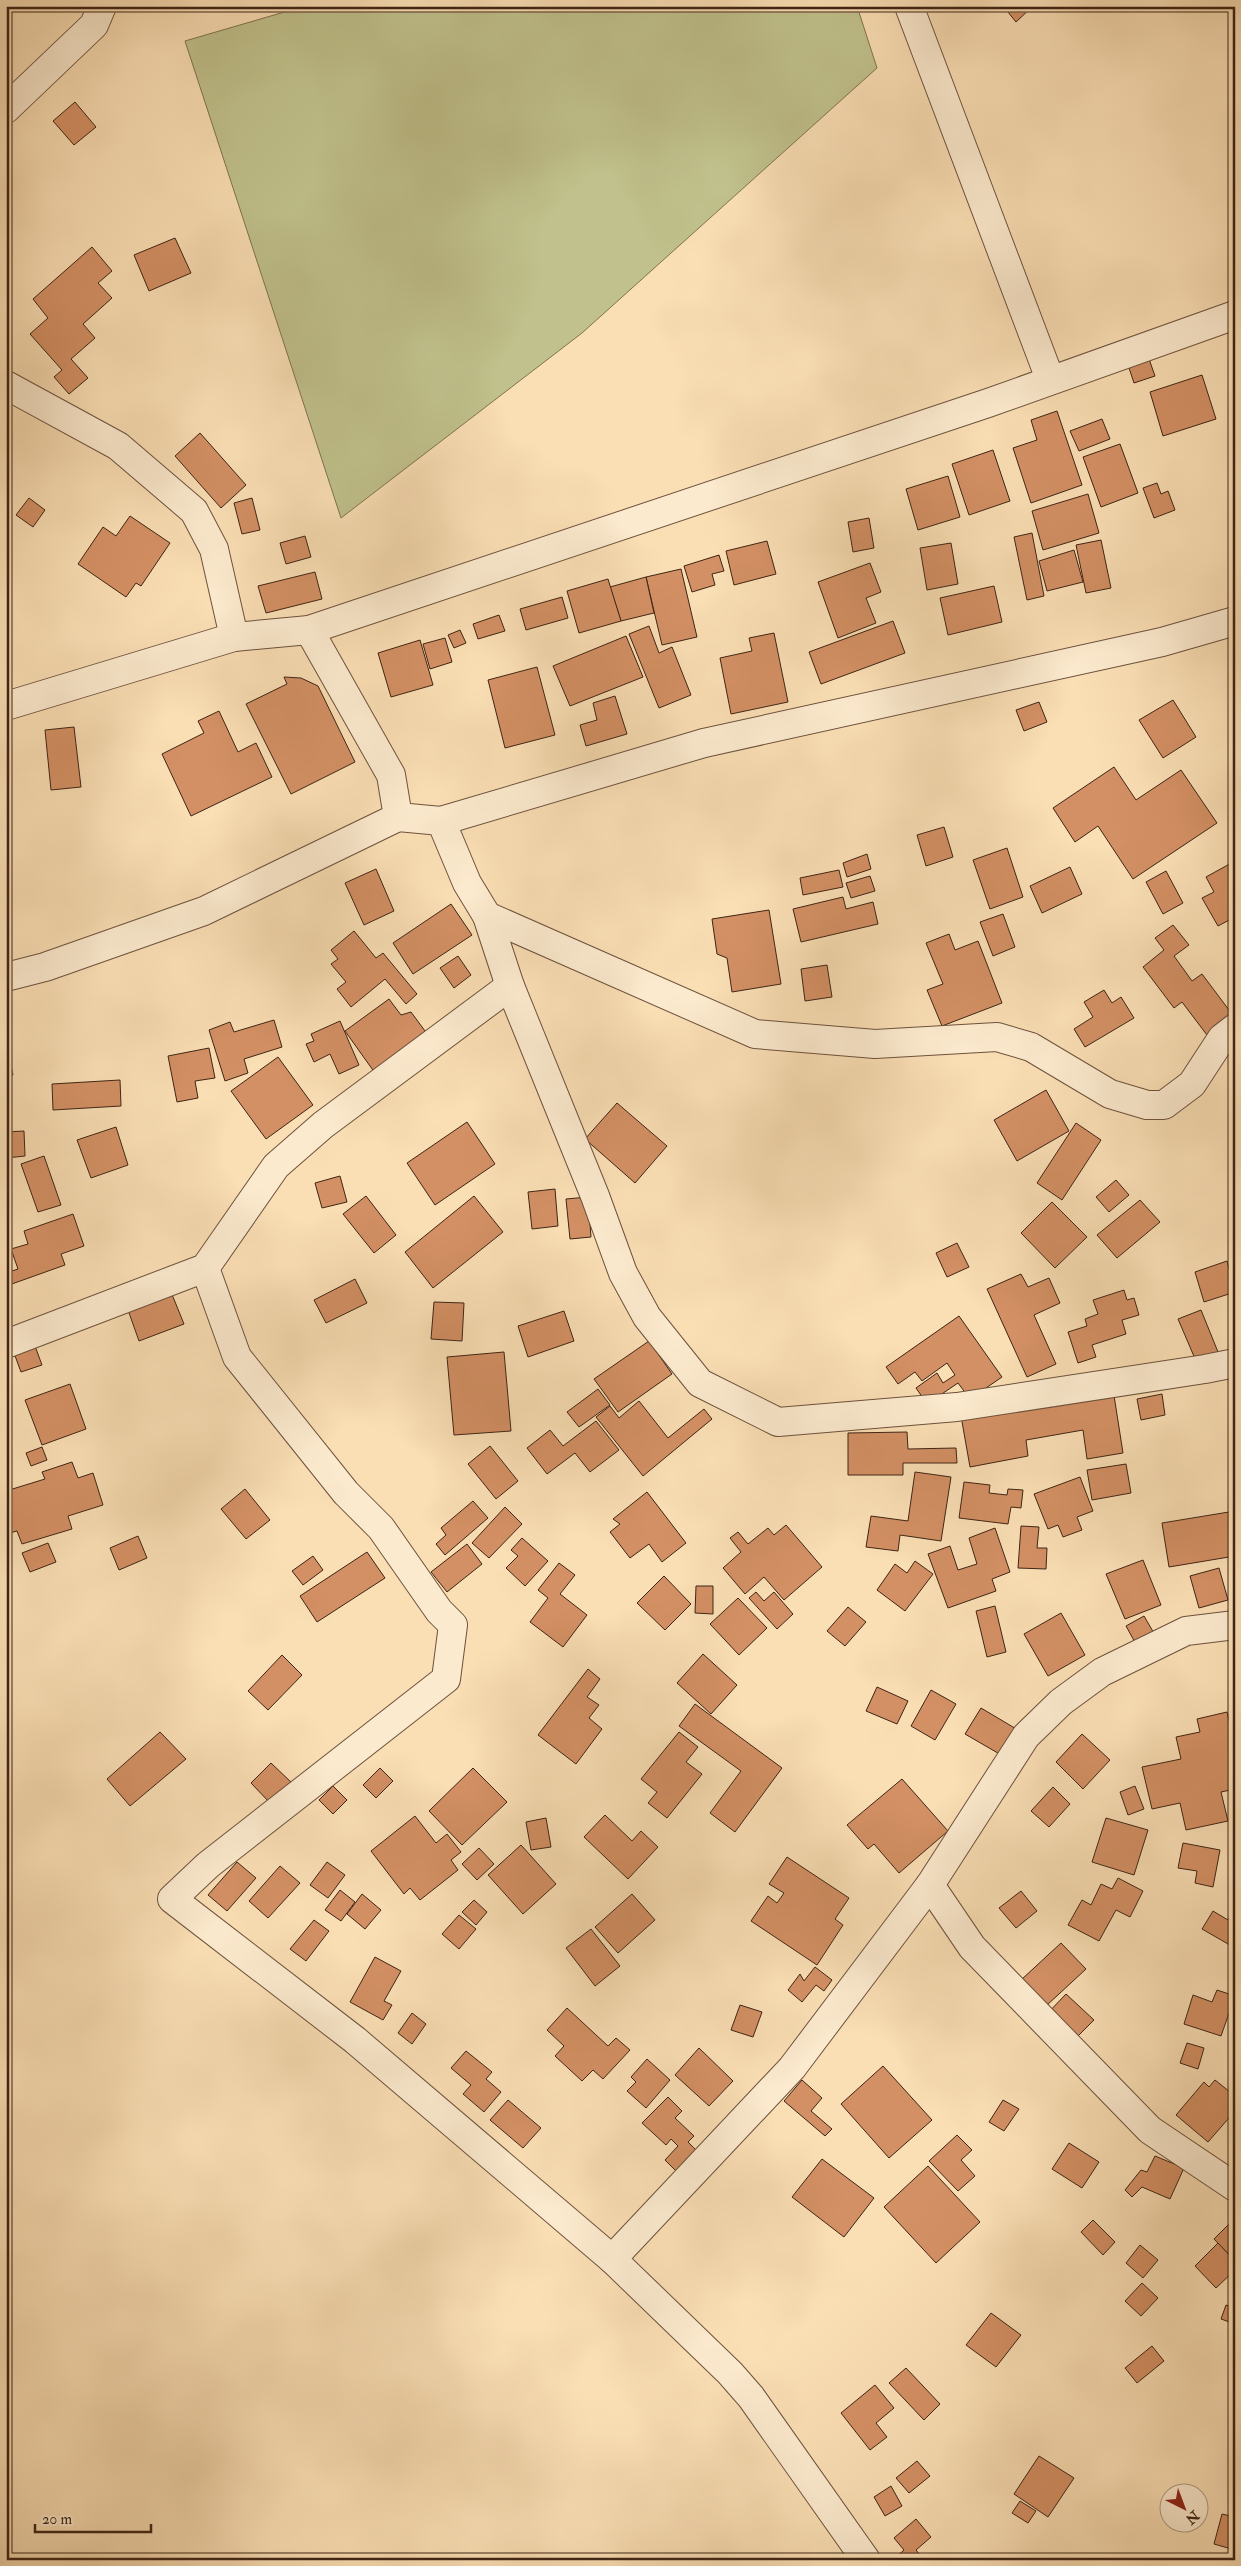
<svg xmlns="http://www.w3.org/2000/svg" width="1241" height="2566" viewBox="0 0 1241 2566" font-family="'IM FELL Double Pica',serif">
	<style>
		.green { fill: #c0c18c; stroke: #7f7250 }
		.building { fill: #d39064; stroke: #3e2415 }
		.lines { fill: none; stroke-linecap: round; stroke-linejoin: round }
		.minor-casing { stroke: #6d523d; stroke-width: 30 }
		.minor { stroke: #fceace; stroke-width: 28 }
	</style>
	<rect width="100%" height="100%" fill="#fadeb4"/>
	<filter id="stains"><feTurbulence type="fractalNoise" baseFrequency=".004" numOctaves="4"/><feColorMatrix values="0 0 0 0 .2 0 0 0 0 .09 0 0 0 0 .02 0 0 0 .5 -.17"/></filter>
	<radialGradient id="worn" r=".72"><stop offset=".6" stop-color="#630" stop-opacity="0"/><stop offset="1" stop-color="#630" stop-opacity=".3"/></radialGradient>
	<path class="green" d="M305,6H857L877,68L582,333L341,518L185,41Z"/>
	<g class="building">
		<path d="M1003,6H1033L1016,22Z"/>
		<path d="M75,102L96,127L74,145L53,121Z"/>
		<path d="M175,238L191,273L149,291L134,255Z"/>
		<path d="M92,247L112,271L98,283L112,298L83,324L95,338L71,359L88,378L69,394L54,377L62,370L30,334L48,318L33,299Z"/>
		<path d="M1149,359L1155,376L1134,383L1128,365Z"/>
		<path d="M1202,375L1216,419L1163,436L1150,392Z"/>
		<path d="M1057,411L1082,485L1031,503L1013,448L1037,440L1031,420Z"/>
		<path d="M1102,419L1110,439L1079,451L1070,431Z"/>
		<path d="M200,433L246,485L221,508L175,456Z"/>
		<path d="M1120,444L1138,493L1101,507L1083,457Z"/>
		<path d="M993,450L1010,501L969,515L952,464Z"/>
		<path d="M948,476L960,517L918,530L906,489Z"/>
		<path d="M1157,483L1161,494L1168,491L1175,510L1154,518L1143,488Z"/>
		<path d="M1088,494L1099,533L1043,550L1032,511Z"/>
		<path d="M29,498L45,510L33,527L16,515Z"/>
		<path d="M252,498L260,530L242,534L234,503Z"/>
		<path d="M130,516L170,543L141,586L136,583L126,597L78,564L103,527L116,536Z"/>
		<path d="M869,518L874,548L853,552L848,522Z"/>
		<path d="M1032,533L1044,596L1027,600L1014,537Z"/>
		<path d="M305,536L311,557L286,564L280,543Z"/>
		<path d="M1101,540L1111,588L1086,593L1076,545Z"/>
		<path d="M767,541L776,574L734,585L726,551Z"/>
		<path d="M951,543L958,584L927,590L920,548Z"/>
		<path d="M1074,550L1083,582L1047,591L1039,561Z"/>
		<path d="M719,555L724,571L712,574L715,585L692,592L684,566Z"/>
		<path d="M870,563L881,592L866,598L876,623L838,638L818,582Z"/>
		<path d="M681,569L697,637L662,645L646,577Z"/>
		<path d="M315,572L322,599L266,613L258,586Z"/>
		<path d="M646,577L654,613L621,621L610,587Z"/>
		<path d="M608,579L621,621L579,633L567,591Z"/>
		<path d="M994,586L1002,622L948,635L940,598Z"/>
		<path d="M562,597L568,618L526,630L520,609Z"/>
		<path d="M499,615L505,631L478,639L473,624Z"/>
		<path d="M893,621L905,653L821,684L809,652Z"/>
		<path d="M649,626L659,653L672,647L691,695L659,708L629,634Z"/>
		<path d="M460,630L466,643L454,648L448,635Z"/>
		<path d="M774,633L788,702L731,714L720,658L752,651L749,638Z"/>
		<path d="M626,636L643,677L570,706L553,666Z"/>
		<path d="M445,638L452,662L430,669L423,644Z"/>
		<path d="M420,640L433,685L391,697L378,653Z"/>
		<path d="M537,667L555,735L505,748L488,680Z"/>
		<path d="M284,677L301,678L318,686L355,762L291,794L246,704L287,684Z"/>
		<path d="M615,696L627,734L586,746L580,725L597,720L593,703Z"/>
		<path d="M1173,700L1196,737L1163,758L1139,720Z"/>
		<path d="M1039,702L1047,722L1024,731L1016,710Z"/>
		<path d="M219,711L238,752L256,743L272,777L191,816L162,754L204,733L198,721Z"/>
		<path d="M74,727L81,787L51,790L45,730Z"/>
		<path d="M1114,767L1136,800L1181,770L1217,823L1133,879L1098,826L1075,842L1053,808Z"/>
		<path d="M944,827L953,857L926,866L917,835Z"/>
		<path d="M1007,848L1023,897L990,909L973,860Z"/>
		<path d="M867,854L871,869L847,877L843,863Z"/>
		<path d="M1235,861V917L1218,926L1202,898L1214,892L1206,877Z"/>
		<path d="M1070,867L1082,894L1042,913L1030,886Z"/>
		<path d="M376,869L394,911L364,925L345,883Z"/>
		<path d="M839,870L843,887L803,895L800,878Z"/>
		<path d="M1166,871L1183,903L1163,914L1146,882Z"/>
		<path d="M870,876L875,891L851,898L846,883Z"/>
		<path d="M843,897L846,909L873,902L878,924L801,942L793,909Z"/>
		<path d="M451,904L472,935L413,974L393,943Z"/>
		<path d="M769,910L781,984L732,992L727,958L717,954L712,919Z"/>
		<path d="M1003,914L1015,947L993,956L980,922Z"/>
		<path d="M1173,925L1189,945L1174,956L1192,981L1202,974L1235,1018L1210,1039L1182,1002L1174,1008L1143,967L1164,950L1155,938Z"/>
		<path d="M354,931L376,958L383,953L417,994L406,1004L385,979L351,1007L337,989L346,982L331,964L338,959L331,950Z"/>
		<path d="M949,934L955,950L978,941L1002,1003L942,1026L927,990L943,984L926,943Z"/>
		<path d="M458,956L471,975L454,988L440,968Z"/>
		<path d="M827,965L832,997L805,1001L801,969Z"/>
		<path d="M1104,990L1112,1003L1121,997L1134,1018L1085,1047L1074,1029L1093,1017L1084,1002Z"/>
		<path d="M389,999L401,1015L411,1012L428,1035L375,1073L345,1031Z"/>
		<path d="M274,1020L282,1047L244,1059L248,1073L225,1081L209,1030L230,1022L234,1032Z"/>
		<path d="M340,1021L359,1065L339,1074L330,1054L314,1062L306,1044L314,1041L311,1034Z"/>
		<path d="M6,1043L13,1075L6,1076Z"/>
		<path d="M209,1048L215,1078L195,1081L198,1098L177,1102L168,1056Z"/>
		<path d="M278,1057L313,1105L266,1139L231,1091Z"/>
		<path d="M120,1080L121,1106L53,1110L52,1084Z"/>
		<path d="M1046,1090L1069,1131L1017,1161L994,1120Z"/>
		<path d="M617,1103L667,1146L635,1183L585,1139Z"/>
		<path d="M467,1122L495,1164L435,1205L407,1163Z"/>
		<path d="M1076,1123L1101,1140L1062,1200L1037,1183Z"/>
		<path d="M116,1127L128,1165L91,1178L77,1140Z"/>
		<path d="M24,1131L25,1156L6,1158V1132Z"/>
		<path d="M44,1156L61,1205L38,1212L21,1164Z"/>
		<path d="M340,1176L347,1202L322,1208L315,1183Z"/>
		<path d="M1116,1180L1129,1195L1109,1212L1096,1197Z"/>
		<path d="M555,1189L558,1226L532,1229L528,1192Z"/>
		<path d="M366,1196L396,1235L374,1253L343,1214Z"/>
		<path d="M474,1196L503,1232L433,1288L405,1252Z"/>
		<path d="M588,1197L591,1237L570,1239L566,1199Z"/>
		<path d="M1140,1200L1160,1222L1117,1258L1097,1235Z"/>
		<path d="M8,1201L11,1228L6,1229V1202Z"/>
		<path d="M1052,1202L1087,1237L1055,1268L1021,1233Z"/>
		<path d="M73,1214L84,1246L61,1254L65,1265L9,1285L6,1273L18,1269L11,1249L28,1244L24,1231Z"/>
		<path d="M957,1243L969,1267L947,1277L936,1253Z"/>
		<path d="M1227,1261L1235,1292L1204,1302L1195,1272Z"/>
		<path d="M1021,1274L1028,1287L1049,1278L1060,1303L1034,1315L1056,1364L1027,1377L987,1289Z"/>
		<path d="M355,1279L367,1303L326,1323L314,1300Z"/>
		<path d="M1124,1290L1127,1300L1134,1298L1139,1315L1122,1320L1126,1334L1092,1345L1096,1357L1078,1363L1068,1332L1087,1326L1085,1319L1098,1314L1093,1300Z"/>
		<path d="M171,1292L184,1324L139,1341L128,1310Z"/>
		<path d="M434,1302L464,1303L462,1341L431,1339Z"/>
		<path d="M1201,1310L1218,1352L1196,1361L1178,1319Z"/>
		<path d="M564,1311L574,1341L528,1357L518,1326Z"/>
		<path d="M959,1316L1002,1377L970,1399L958,1383L927,1404L916,1388L937,1373L943,1383L955,1375L947,1363L922,1381L915,1372L898,1384L886,1367Z"/>
		<path d="M649,1341L672,1374L618,1412L594,1379Z"/>
		<path d="M35,1346L42,1365L21,1372L14,1353Z"/>
		<path d="M504,1352L511,1431L454,1435L447,1357Z"/>
		<path d="M70,1384L86,1429L42,1445L25,1400Z"/>
		<path d="M598,1389L610,1405L579,1427L567,1412Z"/>
		<path d="M1113,1389L1123,1453L1087,1459L1083,1430L1026,1440L1028,1456L970,1467L961,1416Z"/>
		<path d="M1162,1394L1165,1415L1141,1420L1137,1399Z"/>
		<path d="M639,1401L668,1438L704,1409L712,1419L643,1476L596,1417L610,1406L619,1418Z"/>
		<path d="M596,1421L619,1450L590,1472L575,1453L547,1474L527,1448L550,1430L563,1446Z"/>
		<path d="M907,1432L908,1449L956,1448L957,1463H903V1475H848V1433Z"/>
		<path d="M490,1446L518,1481L496,1499L468,1464Z"/>
		<path d="M42,1447L47,1460L31,1466L26,1453Z"/>
		<path d="M72,1462L78,1478L93,1473L103,1505L68,1516L72,1529L22,1544L17,1531L6,1534V1491L45,1479L42,1472Z"/>
		<path d="M1126,1464L1131,1493L1092,1500L1087,1470Z"/>
		<path d="M915,1472L951,1477L941,1541L900,1535L898,1551L866,1547L871,1516L908,1521Z"/>
		<path d="M1080,1477L1093,1511L1077,1517L1082,1530L1063,1537L1058,1525L1048,1529L1034,1494Z"/>
		<path d="M964,1482L990,1485L989,1493L1007,1495L1008,1489L1023,1490L1021,1508L1011,1507L1008,1524L959,1518Z"/>
		<path d="M245,1489L270,1520L246,1539L221,1509Z"/>
		<path d="M647,1492L686,1543L662,1562L649,1544L630,1558L610,1532L620,1524L613,1519Z"/>
		<path d="M473,1501L488,1518L445,1555L436,1544L446,1535L441,1528Z"/>
		<path d="M505,1507L522,1524L489,1558L472,1543Z"/>
		<path d="M1235,1511V1556L1169,1567L1162,1523Z"/>
		<path d="M786,1525L822,1567L784,1600L764,1577L745,1594L723,1568L741,1552L730,1538L738,1532L748,1544L768,1528L774,1535Z"/>
		<path d="M1021,1526L1039,1527L1037,1548H1047L1046,1569L1018,1568Z"/>
		<path d="M995,1528L1010,1572L992,1579L996,1591L948,1608L928,1554L950,1546L958,1570L977,1564L969,1538Z"/>
		<path d="M138,1536L147,1558L119,1570L110,1548Z"/>
		<path d="M522,1538L548,1561L525,1586L506,1568L518,1556L511,1550Z"/>
		<path d="M48,1543L56,1562L30,1572L22,1553Z"/>
		<path d="M467,1544L482,1564L447,1592L431,1572Z"/>
		<path d="M367,1552L385,1578L317,1622L300,1596Z"/>
		<path d="M313,1556L323,1570L303,1585L292,1571Z"/>
		<path d="M1143,1560L1161,1605L1125,1619L1106,1574Z"/>
		<path d="M915,1561L933,1574L905,1611L877,1590L895,1564L907,1573Z"/>
		<path d="M559,1563L575,1575L560,1594L587,1615L563,1647L530,1622L548,1598L538,1590Z"/>
		<path d="M1219,1568L1228,1600L1199,1608L1190,1576Z"/>
		<path d="M664,1576L691,1604L665,1630L637,1603Z"/>
		<path d="M696,1586H713V1614L695,1613Z"/>
		<path d="M756,1592L764,1601L774,1592L793,1614L777,1629L749,1598Z"/>
		<path d="M738,1598L767,1628L739,1655L710,1624Z"/>
		<path d="M995,1606L1006,1652L987,1657L976,1611Z"/>
		<path d="M848,1607L866,1622L845,1646L827,1631Z"/>
		<path d="M1061,1613L1085,1655L1048,1676L1024,1634Z"/>
		<path d="M1144,1616L1155,1635L1137,1646L1126,1626Z"/>
		<path d="M703,1654L737,1685L711,1714L677,1683Z"/>
		<path d="M282,1655L302,1675L268,1710L248,1691Z"/>
		<path d="M588,1669L600,1679L587,1697L599,1705L589,1718L602,1729L576,1764L538,1735Z"/>
		<path d="M877,1687L908,1701L897,1724L866,1711Z"/>
		<path d="M931,1690L956,1704L935,1740L911,1726Z"/>
		<path d="M695,1704L782,1768L735,1832L710,1813L741,1771L679,1726Z"/>
		<path d="M981,1708L1018,1730L1003,1756L965,1734Z"/>
		<path d="M1227,1712L1235,1745V1789L1221,1792L1228,1821L1186,1830L1180,1803L1152,1809L1142,1767L1181,1759L1176,1737L1200,1732L1197,1719Z"/>
		<path d="M160,1732L186,1759L130,1806L107,1779Z"/>
		<path d="M679,1732L698,1747L686,1762L702,1774L667,1818L648,1803L657,1792L641,1779Z"/>
		<path d="M1082,1734L1110,1760L1083,1789L1056,1762Z"/>
		<path d="M271,1763L292,1783L271,1804L251,1783Z"/>
		<path d="M380,1768L393,1781L376,1798L363,1785Z"/>
		<path d="M473,1768L507,1802L462,1845L429,1811Z"/>
		<path d="M902,1779L948,1831L899,1873L874,1844L868,1849L847,1825Z"/>
		<path d="M333,1786L347,1800L333,1814L319,1800Z"/>
		<path d="M1135,1786L1144,1809L1128,1815L1120,1792Z"/>
		<path d="M1053,1787L1070,1804L1049,1827L1031,1811Z"/>
		<path d="M605,1815L632,1841L641,1831L658,1847L628,1879L584,1837Z"/>
		<path d="M415,1816L436,1843L447,1834L461,1852L451,1860L458,1870L420,1900L410,1888L404,1894L371,1851Z"/>
		<path d="M546,1818L551,1847L531,1850L526,1822Z"/>
		<path d="M1106,1818L1148,1830L1134,1875L1092,1862Z"/>
		<path d="M1183,1843L1220,1850L1213,1887L1195,1883L1197,1871L1178,1868Z"/>
		<path d="M521,1845L556,1884L523,1914L488,1875Z"/>
		<path d="M479,1848L494,1864L477,1880L462,1864Z"/>
		<path d="M787,1857L849,1898L835,1919L843,1925L817,1965L751,1921L768,1896L777,1903L784,1893L769,1884Z"/>
		<path d="M237,1862L256,1878L227,1911L208,1895Z"/>
		<path d="M327,1862L345,1875L328,1898L310,1885Z"/>
		<path d="M280,1866L300,1883L268,1918L249,1901Z"/>
		<path d="M1118,1878L1143,1891L1130,1917L1116,1910L1099,1941L1068,1925L1082,1900L1091,1905L1101,1884L1112,1889Z"/>
		<path d="M340,1890L355,1902L341,1921L325,1910Z"/>
		<path d="M1021,1891L1037,1911L1016,1928L999,1908Z"/>
		<path d="M362,1894L381,1910L365,1929L347,1914Z"/>
		<path d="M632,1894L655,1920L618,1953L595,1927Z"/>
		<path d="M474,1900L487,1912L476,1925L462,1912Z"/>
		<path d="M1235,1909V1948L1202,1929L1213,1911L1228,1920Z"/>
		<path d="M459,1915L476,1929L459,1949L442,1934Z"/>
		<path d="M314,1920L329,1931L306,1961L290,1949Z"/>
		<path d="M591,1929L620,1966L595,1986L566,1948Z"/>
		<path d="M1061,1943L1086,1969L1046,2006L1021,1980Z"/>
		<path d="M375,1957L401,1971L384,2001L392,2005L383,2020L350,2002Z"/>
		<path d="M815,1967L832,1980L824,1991L816,1985L802,2002L788,1990L800,1974L804,1981Z"/>
		<path d="M1217,1990L1235,1996L1221,2036L1184,2024L1193,1995L1212,2002Z"/>
		<path d="M1066,1994L1094,2020L1073,2041L1046,2015Z"/>
		<path d="M740,2005L762,2012L753,2037L731,2030Z"/>
		<path d="M567,2008L608,2046L616,2038L630,2050L603,2079L593,2070L582,2081L555,2056L564,2046L547,2030Z"/>
		<path d="M412,2013L426,2024L412,2044L398,2033Z"/>
		<path d="M1187,2043L1204,2048L1198,2069L1180,2063Z"/>
		<path d="M699,2048L733,2081L709,2106L675,2075Z"/>
		<path d="M466,2051L492,2072L486,2079L501,2092L484,2112L463,2094L471,2085L451,2068Z"/>
		<path d="M647,2059L670,2080L646,2108L627,2091L636,2082L631,2077Z"/>
		<path d="M883,2066L932,2120L889,2158L841,2104Z"/>
		<path d="M802,2080L822,2098L811,2111L832,2129L825,2136L784,2101Z"/>
		<path d="M1215,2080L1235,2096V2111L1208,2142L1176,2115L1204,2082L1209,2087Z"/>
		<path d="M668,2097L682,2111L675,2118L694,2136L688,2142L700,2154L680,2175L665,2160L678,2146L671,2139L666,2145L642,2123Z"/>
		<path d="M508,2100L541,2128L523,2148L490,2120Z"/>
		<path d="M1003,2100L1019,2109L1004,2131L989,2122Z"/>
		<path d="M957,2135L972,2150L961,2160L975,2176L958,2191L929,2161Z"/>
		<path d="M1069,2143L1099,2162L1082,2188L1052,2169Z"/>
		<path d="M1155,2156L1184,2168L1170,2199L1142,2187L1132,2197L1125,2190L1141,2170L1147,2172Z"/>
		<path d="M822,2159L874,2198L844,2237L792,2197Z"/>
		<path d="M928,2166L980,2222L936,2263L884,2207Z"/>
		<path d="M1234,2219L1235,2220L1234,2260L1214,2239Z"/>
		<path d="M1093,2220L1115,2242L1103,2255L1081,2232Z"/>
		<path d="M1218,2243L1235,2261V2270L1216,2288L1195,2266Z"/>
		<path d="M1140,2245L1158,2260L1143,2278L1126,2263Z"/>
		<path d="M1142,2283L1158,2298L1141,2316L1125,2301Z"/>
		<path d="M1226,2305L1235,2308V2324L1221,2319Z"/>
		<path d="M991,2313L1021,2335L996,2367L966,2345Z"/>
		<path d="M1152,2346L1164,2361L1137,2383L1125,2368Z"/>
		<path d="M906,2368L940,2404L924,2420L889,2383Z"/>
		<path d="M875,2385L894,2408L876,2423L887,2437L870,2450L841,2413Z"/>
		<path d="M1039,2456L1074,2478L1048,2517L1014,2494Z"/>
		<path d="M917,2461L930,2476L909,2493L896,2478Z"/>
		<path d="M891,2486L902,2506L885,2516L874,2497Z"/>
		<path d="M1020,2501L1036,2511L1028,2523L1012,2513Z"/>
		<path d="M1222,2514L1235,2517V2550L1214,2544Z"/>
		<path d="M916,2519L931,2537L916,2550L924,2560H896L895,2558L904,2550L894,2538Z"/>
	</g>
	<g class="lines">
		<defs>
			<g id="minor">
				<path d="M909,6L1050,379"/>
				<path d="M6,109L94,25L102,6"/>
				<path d="M6,385L118,446L194,511L214,549L234,637"/>
				<path d="M309,630L391,775L398,817L441,821L467,883L487,916L510,986L595,1196L623,1273L647,1317L700,1383L778,1422L957,1407L1205,1369L1235,1363"/>
				<path d="M6,706L234,637L309,630L988,403L1235,315"/>
				<path d="M441,821L704,743L1162,642L1235,621"/>
				<path d="M487,916L755,1034L875,1044L997,1037L1031,1047L1110,1094L1147,1105H1164L1192,1084L1222,1038L1235,1028"/>
				<path d="M6,977L45,967L204,911L398,817"/>
				<path d="M205,1268L237,1357L346,1493L381,1528L439,1611L453,1625L446,1679L208,1865L172,1899L355,2040L612,2259L730,2373L751,2397L866,2560"/>
				<path d="M6,1344L205,1268L276,1166L323,1125L510,986"/>
				<path d="M930,1885L972,1947L1150,2130L1235,2187"/>
				<path d="M612,2259L792,2068L930,1885L1026,1736L1061,1702L1102,1672L1186,1631L1235,1625"/>
			</g>
		</defs>
		<use href="#minor" class="minor-casing"/>
		<use href="#minor" class="minor"/>
	</g>
	<rect width="1241" height="2566" fill="none" stroke="#fadeb4" stroke-width="25"/>
	<rect x="8" y="8" width="1226" height="2551" fill="none" stroke="#3e2415" stroke-width="2.5"/>
	<rect x="12" y="12" width="1216" height="2541" fill="none" stroke="#3e2415"/>
	<g transform="translate(1184 2508) rotate(138)"><circle r="24" fill="#fceace" stroke="#b09b84"/>
	<path d="M0-4L9 19L0 12L-9 19Z" fill="#8f2418"/>
	<text y="-8" font-size="14" font-weight="bold" text-anchor="middle" fill="#3e2415">N</text>
	</g>
	<path d="M35 2524v8h116v-8" fill="none" stroke="#3e2415" stroke-width="2.5"/>
	<text x="42" y="2524" font-size="15" fill="#3e2415" stroke="#fceace" stroke-width="4" paint-order="stroke">20 m</text>
	<rect width="100%" height="100%" filter="url(#stains)"/>
	<rect width="100%" height="100%" fill="url(#worn)"/>
</svg>
